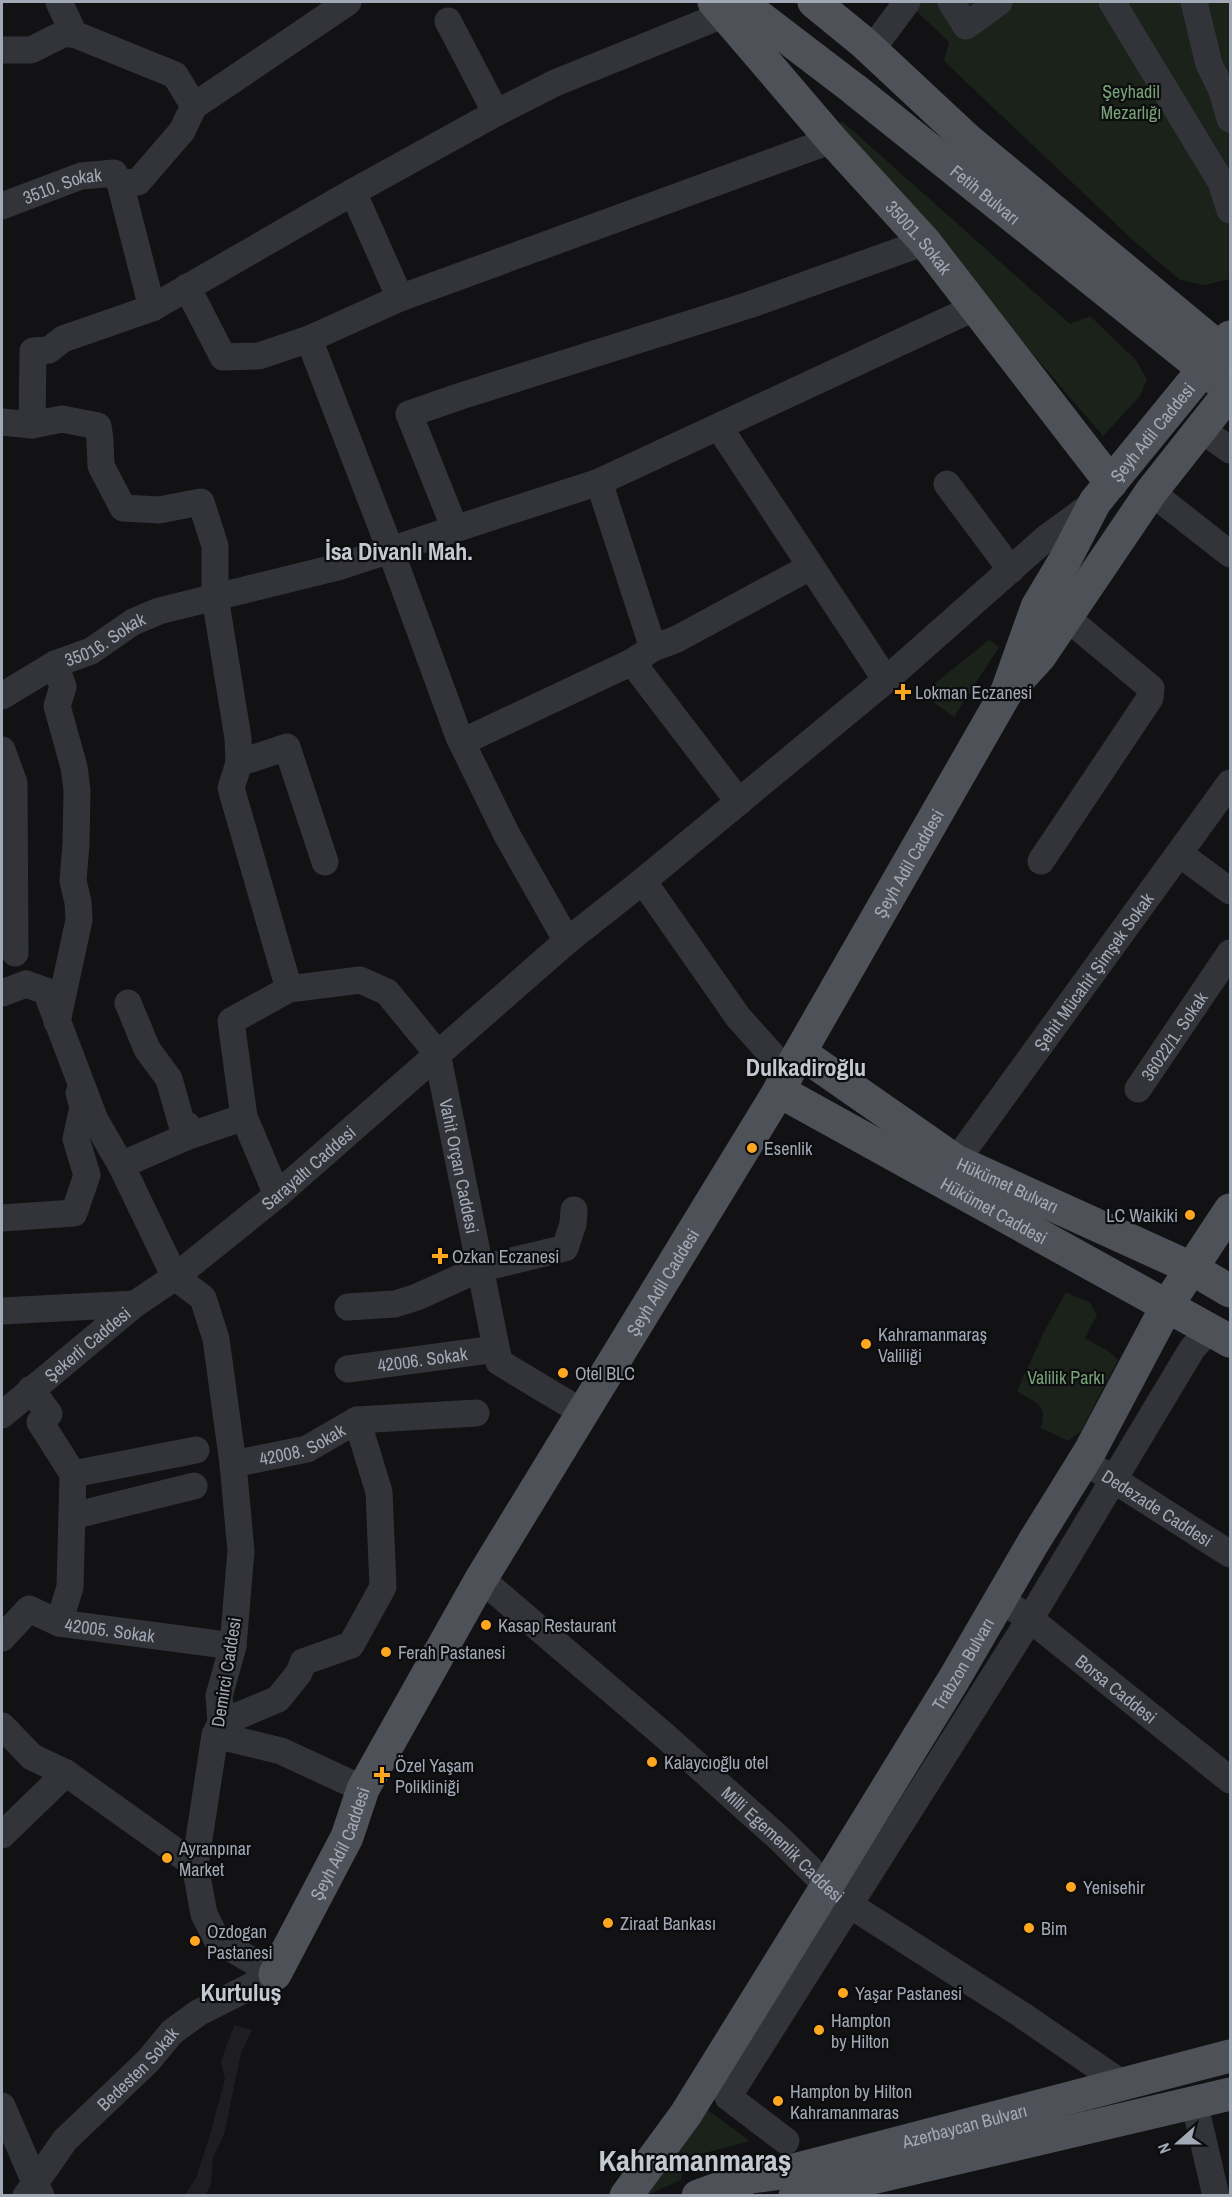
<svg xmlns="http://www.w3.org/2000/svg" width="1232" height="2197" viewBox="0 0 1232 2197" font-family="'Archivo Narrow',sans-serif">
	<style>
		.built { fill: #1e1e21 }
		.green { fill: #1a221a }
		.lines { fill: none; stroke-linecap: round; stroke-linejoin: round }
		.minor { stroke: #333439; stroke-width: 27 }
		.major { stroke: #4e5158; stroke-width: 33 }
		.poi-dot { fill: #ffa81f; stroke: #0d0d0f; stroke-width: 2 }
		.labels { text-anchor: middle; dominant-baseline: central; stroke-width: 4.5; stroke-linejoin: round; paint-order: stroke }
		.park-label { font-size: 18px; fill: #77a377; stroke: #0d0d0f }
		.street-label { font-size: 18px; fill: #a2a9b6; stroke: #0d0d0f }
		.poi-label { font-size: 18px; fill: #a2a9b6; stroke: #0d0d0f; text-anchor: start }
		.district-label { font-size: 24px; font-weight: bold; fill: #c3c8d1; stroke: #0d0d0f }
		.town-label { font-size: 30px; font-weight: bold; fill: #c3c8d1; stroke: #0d0d0f }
	</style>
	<rect width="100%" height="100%" fill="#121214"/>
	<path class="built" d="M234,2025L252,2030L241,2053L224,2135L213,2158L211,2185L205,2195H185L196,2178L209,2138L225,2079L221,2061Z"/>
	<g class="green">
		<path d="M907,2H1230V279L1204,285L1180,280L1136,243L944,61L949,42Z"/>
		<path d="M842,121L1070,324L1090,316L1136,360L1147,380L1140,396L1103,436L838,126Z"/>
		<path d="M989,640L999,647L954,717L922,694Z"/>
		<path d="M1066,1292L1090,1303L1097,1315L1085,1338L1111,1353L1118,1360L1081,1431L1068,1441L1041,1428C1048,1403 1036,1404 1017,1391L1045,1330Z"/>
		<path d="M706,2109L750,2141L686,2158L681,2180L645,2196Z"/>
	</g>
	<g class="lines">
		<g class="minor">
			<path d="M59,2L74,34L175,75L194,106"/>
			<path d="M951,2L966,26L999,2"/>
			<path d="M1112,2L1221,182L1230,210"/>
			<path d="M1194,2L1209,64L1222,91"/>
			<path d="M448,21L496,113"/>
			<path d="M872,49L907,2"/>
			<path d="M2,50H31L63,34H74"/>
			<path d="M1230,89L1222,91L1230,119"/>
			<path d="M353,192L400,298"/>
			<path id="s1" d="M2,206L81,176L114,173L120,183"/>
			<path d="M187,287L223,357L259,356L309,339L400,298L832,140"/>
			<path d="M152,308L120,183L138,182L182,131L194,106L348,2"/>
			<path d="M309,339L390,549L459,737L507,835L567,941"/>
			<path d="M2,422L32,425"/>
			<path d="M719,427L886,680"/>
			<path d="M1201,429L1230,450"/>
			<path d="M599,482L653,648"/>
			<path d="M947,484L1011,570"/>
			<path d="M1151,492L1230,554"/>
			<path d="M455,529L409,414L461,396L749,305L925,242"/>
			<path d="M632,662L739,802"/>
			<path d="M55,664L63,687L57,706L74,767L77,790L76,844L73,881L78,902L79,920L57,1022"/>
			<path id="s2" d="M2,696L55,664L91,651L133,622L159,611L338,567L599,482L976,307"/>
			<path d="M462,742L632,662L653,648L677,639L810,567"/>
			<path d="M2,750L14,783L15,953"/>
			<path d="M239,763L287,747L325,862"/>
			<path d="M1180,854L1230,891"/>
			<path d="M1041,861L1150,698L1151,688L1066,617"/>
			<path d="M643,881L738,1017L788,1073"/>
			<path d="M26,984L46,991L95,1120L121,1165L175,1277L203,1298L216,1339L233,1464L241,1551L233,1646L219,1696L221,1723L215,1735L195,1865L204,1914L217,1940L275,1974"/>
			<path d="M289,989L231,788L239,763L238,738L215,597V546L201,502L159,510L123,508L101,466L100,440L98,426L62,419L32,425L33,351L49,350L63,339L152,308L353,192L496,113L555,83L725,14"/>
			<path d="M2,993L26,984"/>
			<path d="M128,1003L147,1049L169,1079L182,1125H187L189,1133L186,1137"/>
			<path id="s3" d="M1138,1089L1230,953"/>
			<path id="s4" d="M956,1161L1230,783"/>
			<path d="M121,1165L186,1137L244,1117"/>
			<path id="s5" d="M277,1195L244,1117L231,1021L289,989L360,980L387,992L437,1053L499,1362L582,1412"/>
			<path d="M2,1218L74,1213L87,1175L76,1139L83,1107L79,1093"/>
			<path d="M348,1307L395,1304L417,1297L479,1269L565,1248L573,1224L574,1210"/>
			<path d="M2,1311L135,1304"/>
			<path id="s6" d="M348,1369L496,1349"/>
			<path d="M31,1389L49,1414L40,1422L73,1474L70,1587L59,1623"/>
			<path id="s7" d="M2,1415L135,1304L175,1277L277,1195L567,941L643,881L886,680L1045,539L1094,503"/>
			<path id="s8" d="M233,1464L307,1449L357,1420L476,1413"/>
			<path id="s9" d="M1100,1471L1230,1554"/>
			<path d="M73,1474L196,1450"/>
			<path d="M72,1516L194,1486"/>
			<path id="s10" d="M481,1579L665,1736L781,1840L827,1886L850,1905L1022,2015L1124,2085"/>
			<path id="s11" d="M1015,1609L1030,1619L1230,1780"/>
			<path id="s12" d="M2,1638L29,1609L59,1623L233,1646"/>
			<path d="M221,1723L278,1699L299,1673L303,1662L351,1645L383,1587L379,1492L357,1420"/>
			<path d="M2,1726L32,1757L66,1773L195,1865"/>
			<path d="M215,1735L281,1751L363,1789"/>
			<path d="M2,1835L66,1773"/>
			<path d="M1194,2101L1216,2196"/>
			<path d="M2,2106L41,2196"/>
			<path d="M786,2141L728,2097L1030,1619L1192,1349L1211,1328"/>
			<path id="s13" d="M26,2196L65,2140L148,2061L172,2032L198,2013L275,1974"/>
		</g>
		<g class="major">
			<path id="s14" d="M714,2L832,140L925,242L1111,483"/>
			<path id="s15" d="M740,2L854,89L1230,390"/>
			<path d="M814,2L863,42L968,140L1230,357"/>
			<path d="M1019,679L1040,656L1151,492L1230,392"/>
			<path id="s16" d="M801,1053L956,1161L1191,1268L1230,1291"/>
			<path id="s17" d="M779,1091L1230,1341"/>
			<path id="s18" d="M275,1974L347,1837L363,1789L481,1579L779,1091L788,1073L1007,691L1037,607L1065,560L1095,502L1230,337"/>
			<path id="s19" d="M626,2196L686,2114L827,1886L954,1679L1033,1543L1090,1451L1168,1304L1230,1210"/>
			<path id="s20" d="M698,2196L751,2177L782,2173L825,2162L1230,2056"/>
			<path d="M795,2196L1230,2094"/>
		</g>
	</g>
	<g class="poi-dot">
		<path d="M900 683h6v6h6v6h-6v6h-6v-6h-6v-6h6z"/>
		<circle cx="752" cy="1148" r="6"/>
		<circle cx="1190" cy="1215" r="6"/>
		<path d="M437 1247h6v6h6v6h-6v6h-6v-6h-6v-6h6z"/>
		<circle cx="866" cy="1344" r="6"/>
		<circle cx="563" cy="1373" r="6"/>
		<circle cx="486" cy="1625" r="6"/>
		<circle cx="386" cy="1652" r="6"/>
		<circle cx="652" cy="1762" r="6"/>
		<path d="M379 1766h6v6h6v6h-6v6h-6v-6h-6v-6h6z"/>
		<circle cx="167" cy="1858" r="6"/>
		<circle cx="1071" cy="1887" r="6"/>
		<circle cx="608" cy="1923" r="6"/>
		<circle cx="1029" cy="1928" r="6"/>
		<circle cx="195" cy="1941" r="6"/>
		<circle cx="843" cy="1993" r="6"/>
		<circle cx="819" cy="2030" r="6"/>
		<circle cx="778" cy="2101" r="6"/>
	</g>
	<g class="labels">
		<g class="park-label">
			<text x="1131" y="91">Şeyhadil<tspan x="1131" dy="21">Mezarlığı</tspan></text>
			<text x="1066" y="1377">Valilik Parkı</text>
		</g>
		<g class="street-label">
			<text stroke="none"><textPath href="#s1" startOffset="64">3510. Sokak</textPath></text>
			<text stroke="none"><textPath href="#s15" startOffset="312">Fetih Bulvarı</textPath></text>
			<text stroke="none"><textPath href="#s14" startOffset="312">35001. Sokak</textPath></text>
			<text stroke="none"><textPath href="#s18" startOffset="1778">Şeyh Adil Caddesi</textPath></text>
			<text stroke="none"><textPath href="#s2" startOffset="118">35016. Sokak</textPath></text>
			<text stroke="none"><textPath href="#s18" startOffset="1280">Şeyh Adil Caddesi</textPath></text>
			<text stroke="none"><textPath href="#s4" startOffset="234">Şehit Mücahit Şimşek Sokak</textPath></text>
			<text stroke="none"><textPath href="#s3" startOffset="64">36022/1. Sokak</textPath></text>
			<text stroke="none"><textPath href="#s7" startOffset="394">Sarayaltı Caddesi</textPath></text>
			<text stroke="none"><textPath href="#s5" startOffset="543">Vahit Orçan Caddesi</textPath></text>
			<text stroke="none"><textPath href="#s16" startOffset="246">Hükümet Bulvarı</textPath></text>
			<text stroke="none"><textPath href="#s17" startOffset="246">Hükümet Caddesi</textPath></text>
			<text stroke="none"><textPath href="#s18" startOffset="794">Şeyh Adil Caddesi</textPath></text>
			<text stroke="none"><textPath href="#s7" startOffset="111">Şekerli Caddesi</textPath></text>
			<text stroke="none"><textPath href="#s6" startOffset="75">42006. Sokak</textPath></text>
			<text stroke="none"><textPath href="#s8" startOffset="72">42008. Sokak</textPath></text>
			<text stroke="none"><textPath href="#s9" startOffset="68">Dedezade Caddesi</textPath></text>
			<text stroke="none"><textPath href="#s12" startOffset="124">42005. Sokak</textPath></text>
			<text stroke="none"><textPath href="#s19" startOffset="630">Trabzon Bulvarı</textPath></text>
			<text transform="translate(226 1672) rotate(-81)">Demirci Caddesi</text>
			<text stroke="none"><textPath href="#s11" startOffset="129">Borsa Caddesi</textPath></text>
			<text stroke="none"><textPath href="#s10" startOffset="402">Milli Egemenlik Caddesi</textPath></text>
			<text stroke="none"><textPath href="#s18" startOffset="146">Şeyh Adil Caddesi</textPath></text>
			<text stroke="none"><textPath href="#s13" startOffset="170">Bedesten Sokak</textPath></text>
			<text stroke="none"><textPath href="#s20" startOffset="276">Azerbaycan Bulvarı</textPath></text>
		</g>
		<g class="poi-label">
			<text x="915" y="692">Lokman Eczanesi</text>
			<text x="764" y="1148">Esenlik</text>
			<text x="1178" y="1215" text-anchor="end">LC Waikiki</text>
			<text x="452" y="1256">Ozkan Eczanesi</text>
			<text x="878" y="1334">Kahramanmaraş<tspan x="878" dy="21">Valiliği</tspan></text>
			<text x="575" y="1373">Otel BLC</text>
			<text x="498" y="1625">Kasap Restaurant</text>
			<text x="398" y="1652">Ferah Pastanesi</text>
			<text x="664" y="1762">Kalaycıoğlu otel</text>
			<text x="395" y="1765">Özel Yaşam<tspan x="395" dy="21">Polikliniği</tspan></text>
			<text x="179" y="1848">Ayranpınar<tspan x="179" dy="21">Market</tspan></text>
			<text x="1083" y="1887">Yenisehir</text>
			<text x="620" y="1923">Ziraat Bankası</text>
			<text x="1041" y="1928">Bim</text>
			<text x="207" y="1931">Ozdogan<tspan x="207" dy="21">Pastanesi</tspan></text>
			<text x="855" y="1993">Yaşar Pastanesi</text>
			<text x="831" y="2020">Hampton<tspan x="831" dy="21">by Hilton</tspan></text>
			<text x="790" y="2091">Hampton by Hilton<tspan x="790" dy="21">Kahramanmaras</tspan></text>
		</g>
		<g class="district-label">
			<text x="399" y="551">İsa Divanlı Mah.</text>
			<text x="806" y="1067">Dulkadiroğlu</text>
			<text x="241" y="1992">Kurtuluş</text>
		</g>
		<g class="town-label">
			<text x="695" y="2160">Kahramanmaraş</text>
		</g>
	</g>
	<rect width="1232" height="2197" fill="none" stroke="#a2a9b6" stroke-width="6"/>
	<g transform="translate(1178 2143) rotate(249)" stroke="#0d0d0f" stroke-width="4.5" paint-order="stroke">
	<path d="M0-4.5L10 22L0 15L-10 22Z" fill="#a2a9b6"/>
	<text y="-9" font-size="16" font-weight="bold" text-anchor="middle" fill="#a2a9b6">N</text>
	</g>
</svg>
